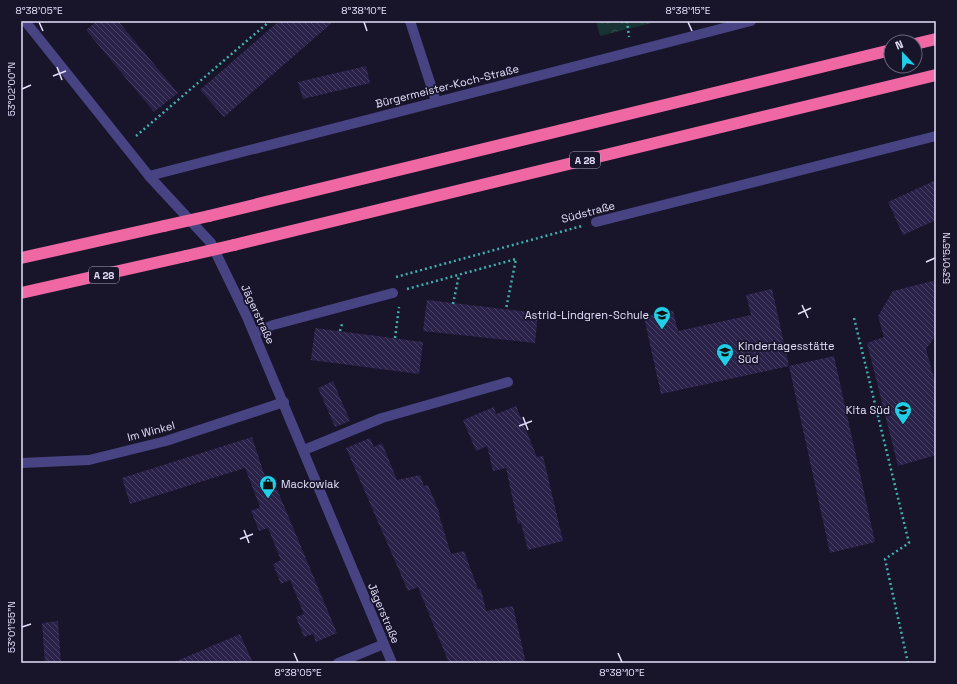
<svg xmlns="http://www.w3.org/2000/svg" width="957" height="684" viewBox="0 0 957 684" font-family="'Space Grotesk',sans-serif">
<defs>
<pattern id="park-crowns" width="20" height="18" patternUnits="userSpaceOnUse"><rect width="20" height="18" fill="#183333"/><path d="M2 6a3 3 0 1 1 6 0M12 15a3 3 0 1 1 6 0" fill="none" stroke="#395051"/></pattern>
<pattern id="building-back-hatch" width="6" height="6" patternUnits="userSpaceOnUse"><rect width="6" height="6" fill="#2b2249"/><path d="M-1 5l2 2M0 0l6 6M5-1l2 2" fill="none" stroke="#4a4264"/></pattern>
</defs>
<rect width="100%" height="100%" fill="#18142a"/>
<polygon fill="url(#park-crowns)" points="596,21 660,21 600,36"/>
<g fill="url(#building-back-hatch)">
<polygon points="97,21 118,21 178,93 154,112 86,30"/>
<polygon points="279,21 334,21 224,117 200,90"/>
<polygon points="366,66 370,83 303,99 298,82"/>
<polygon points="936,180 936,220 903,235 888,202"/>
<polygon points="936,280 936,335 926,349 936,386 936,455 898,466 867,343 884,337 878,316 893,291"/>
<polygon points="772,289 789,366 661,394 644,317 673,311 678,331 751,315 746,295"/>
<polygon points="427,300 538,313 535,343 423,331"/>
<polygon points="315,328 423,342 419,374 311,360"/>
<polygon points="834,356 875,542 830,553 789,366"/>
<polygon points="333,381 350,421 335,427 318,388"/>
<polygon points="516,406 537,457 543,456 563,541 528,550 521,523 518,524 506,468 493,471 487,446 476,451 463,420 494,407 496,414"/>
<polygon points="252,437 270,492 277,489 337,633 316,642 313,634 304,637 296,617 304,614 290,580 281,584 273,564 281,560 268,528 259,531 251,511 260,507 245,468 130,504 122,478"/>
<polygon points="370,438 374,447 382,443 397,480 420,475 424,486 428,485 440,514 439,515 451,554 464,551 478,589 481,589 486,611 513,606 526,663 449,663 418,587 408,591 346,448"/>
<polygon points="58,621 61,663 45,663 42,623"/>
<polygon points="240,634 253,663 172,663"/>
</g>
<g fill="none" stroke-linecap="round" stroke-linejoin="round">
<g stroke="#3eb1ae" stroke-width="2.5" stroke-dasharray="2 3" stroke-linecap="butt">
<polyline points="627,21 629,37"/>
<polyline points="136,136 270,21"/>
<polyline points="396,277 582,226"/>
<polyline points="407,289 516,259 506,309"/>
<polyline points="453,304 459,275"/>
<polyline points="854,318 909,543 885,559 908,663"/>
<polyline points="340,331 342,324"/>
<polyline points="395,338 399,307"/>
</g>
<g stroke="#484483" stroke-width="10">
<polyline points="254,333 273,325 393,293"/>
<polyline points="304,450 382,418 508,382"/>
</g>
<g stroke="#484483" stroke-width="10">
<polyline points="25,21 149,176 211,243 247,317 392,663"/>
<polyline points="410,21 436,101"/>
<polyline points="149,176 751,21"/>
<polyline points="596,222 936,136"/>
<polyline points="21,463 89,460 166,441 284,402"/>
<polyline points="338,663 384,644"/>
</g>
<g stroke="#ef68a4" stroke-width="12">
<polyline points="915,44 936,39"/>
<polyline points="209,216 891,50"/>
<polyline points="234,245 936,75"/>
<polyline points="21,258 164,226"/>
<polyline points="21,293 186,256"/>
</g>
<g stroke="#ef68a4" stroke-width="12">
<polyline points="164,226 209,216"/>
<polyline points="186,256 234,245"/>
</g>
</g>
<path fill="none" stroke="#e4e0fc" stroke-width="1.5" d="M39 22 43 31M364 22 367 31M688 22 692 31M57 67 62 80M53 76 66 71M22 89 31 85M926 262 935 258M802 305 808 318M798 314 811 308M523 417 528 430M519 426 532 421M244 530 249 543M240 539 253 534M22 627 31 624M294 653 298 662M618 653 622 662"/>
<defs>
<symbol id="school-pin" viewBox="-11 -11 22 30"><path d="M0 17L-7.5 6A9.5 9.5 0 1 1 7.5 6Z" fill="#20cee7" stroke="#18142a"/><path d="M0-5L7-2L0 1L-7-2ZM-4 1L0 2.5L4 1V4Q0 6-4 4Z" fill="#111"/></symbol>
<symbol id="shop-pin" viewBox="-11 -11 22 30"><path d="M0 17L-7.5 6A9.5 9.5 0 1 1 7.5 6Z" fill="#20cee7" stroke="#18142a"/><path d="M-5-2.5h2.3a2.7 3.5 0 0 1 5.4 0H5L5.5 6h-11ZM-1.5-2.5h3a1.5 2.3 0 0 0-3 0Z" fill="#111"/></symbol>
</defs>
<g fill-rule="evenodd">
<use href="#school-pin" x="652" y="305" width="20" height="27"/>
<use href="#school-pin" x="715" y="342" width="20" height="27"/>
<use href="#school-pin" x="893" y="400" width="20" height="27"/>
<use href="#shop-pin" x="258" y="474" width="20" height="27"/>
</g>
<g text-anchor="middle" stroke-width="3.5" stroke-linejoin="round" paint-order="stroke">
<g fill="#18142a" stroke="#a7a3bd" stroke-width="1">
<rect x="570" y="152" width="30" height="16" rx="3"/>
<rect x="89" y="267" width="30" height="16" rx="3"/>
</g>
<g font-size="10" font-weight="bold" fill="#e4e0fc">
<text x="585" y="164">A 28</text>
<text x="104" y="279">A 28</text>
</g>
<g font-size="11" fill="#e4e0fc" stroke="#18142a">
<text transform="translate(447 86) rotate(-14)" y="4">Bürgermeister-Koch-Straße</text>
<text transform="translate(588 212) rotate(-15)" y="4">Südstraße</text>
<text transform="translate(258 314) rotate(65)" y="4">Jägerstraße</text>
<text transform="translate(151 431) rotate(-15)" y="4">Im Winkel</text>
<text transform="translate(384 613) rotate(67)" y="4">Jägerstraße</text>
</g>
<g font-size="11" fill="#e4e0fc" stroke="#18142a" text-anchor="end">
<text x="649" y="319">Astrid-Lindgren-Schule</text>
<text x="738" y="350" text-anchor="start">Kindertagesstätte<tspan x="738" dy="13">Süd</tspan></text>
<text x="890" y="414">Kita Süd</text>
<text x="281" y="488" text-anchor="start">Mackowiak</text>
</g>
</g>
<rect width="957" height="684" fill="none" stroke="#18142a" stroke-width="44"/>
<g transform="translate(903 54) rotate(338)"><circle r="19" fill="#18142a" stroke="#6a667e"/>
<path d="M0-3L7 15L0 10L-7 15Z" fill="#20cee7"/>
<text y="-6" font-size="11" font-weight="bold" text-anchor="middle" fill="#e4e0fc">N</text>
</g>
<rect x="22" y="22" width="913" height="640" fill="none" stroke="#e4e0fc" stroke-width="1.5"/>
<g font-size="10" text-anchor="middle" fill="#e4e0fc">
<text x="39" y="14">8°38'05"E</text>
<text x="364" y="14">8°38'10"E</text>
<text x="688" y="14">8°38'15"E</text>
<text transform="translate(11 89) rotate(-90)" y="4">53°02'00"N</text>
<text transform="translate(946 258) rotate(-90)" y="4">53°01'55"N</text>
<text transform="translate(11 627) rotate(-90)" y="4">53°01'55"N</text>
<text x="298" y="676">8°38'05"E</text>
<text x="622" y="676">8°38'10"E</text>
</g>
</svg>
